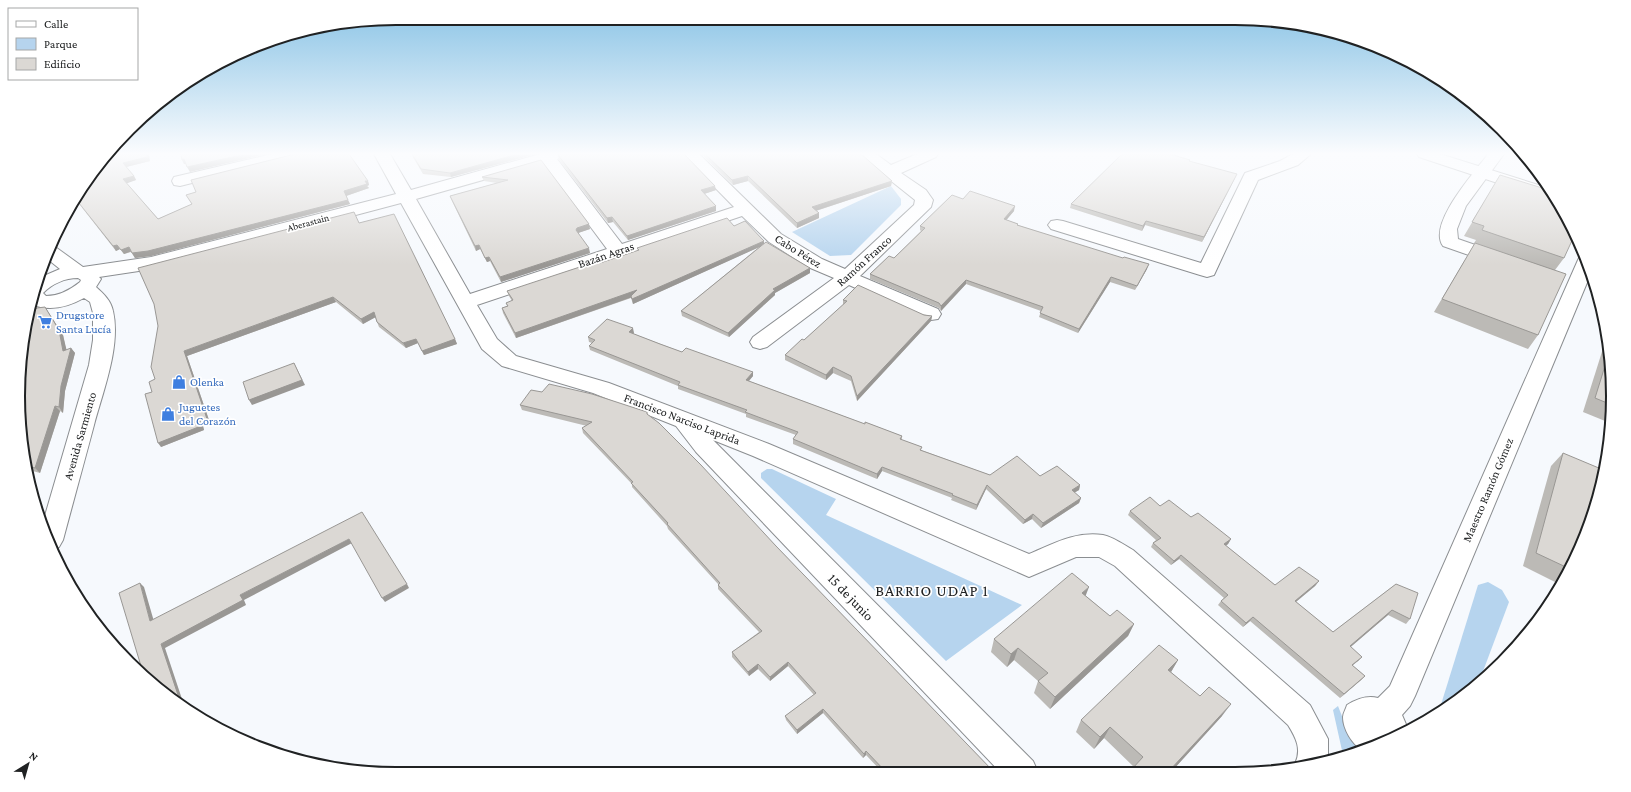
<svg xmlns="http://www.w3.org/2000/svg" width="1631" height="792" viewBox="0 0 1631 792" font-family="'Crimson Pro',serif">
<rect width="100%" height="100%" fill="#f6f9fd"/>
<g fill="#b6d4ee">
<polygon points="891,186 901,199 901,205 851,255 830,256 792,232"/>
<polygon points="767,469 772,469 836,499 826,515 1022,605 946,661 761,478 761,473"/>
<polygon points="1488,582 1502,590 1509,602 1479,682 1465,696 1439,711 1478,585"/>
<polygon points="1338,706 1347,729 1362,750 1343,755 1333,710"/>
</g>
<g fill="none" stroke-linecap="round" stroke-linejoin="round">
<defs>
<g id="minor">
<polygon points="272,154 298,154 296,157 180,186 174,185 172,181 174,177"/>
<path d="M374 154H390L411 190 540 154H564L562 157 557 159 622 244 734 207 682 154H699L781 234 822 259 845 269 914 205 915 200 861 157 859 154H876L891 165 917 154H938L936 157 901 173 926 190 933 200 931 207 860 276 938 309 941 314 938 319 931 320 924 319 849 285 767 347 760 349 753 347 750 342 753 337 834 278 808 267 769 242 742 216 477 305 497 339 516 356 609 383 769 444 1029 554C1053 544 1075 531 1103 535 1113 537 1124 545 1133 550L1310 705 1328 739V759L1297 767 1295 764C1302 749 1296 738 1288 725L1115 566 1099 557H1076L1029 577 753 456 713 440 1033 761 1038 772H1000L696 452 676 426 593 393 502 366 482 349 401 203 152 269 99 277 101 279 96 287C104 294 111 301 113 311 121 346 103 391 94 425 84 463 73 502 63 540L59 547 53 550 44 519 89 365 93 340V313L90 302 84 298C68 307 49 312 31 304L39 278 60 269 45 257 50 245 54 246 83 267 151 257 396 194ZM543 163 607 249 470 294 416 199ZM78 278 81 280 80 282C70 290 59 296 46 296L43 293C52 284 65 278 78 278Z"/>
<polygon points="1293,154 1311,154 1298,165 1258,180 1214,275 1207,277 1200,275 1051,229 1048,225 1051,221 1057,220 1063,221 1201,263 1245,173 1280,161"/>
<path d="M1488 154H1504L1466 206 1457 229 1458 239 1507 256 1509 260 1507 264 1500 266 1443 246C1427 224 1475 172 1488 154Z"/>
<path d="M1585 255 1591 273 1415 696 1410 706 1402 715 1408 729 1380 745 1362 750C1352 744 1343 729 1343 717 1343 713 1346 709 1347 705 1357 699 1367 695 1378 698L1390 686 1578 260 1580 256Z"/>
</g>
<polygon id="major" points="1417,154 1440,154 1551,189 1557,201 1549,200 1419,157"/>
</defs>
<use href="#minor" stroke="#8b8e91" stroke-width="2"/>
<use href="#major" stroke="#8b8e91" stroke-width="2"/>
<use href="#minor" fill="#fff" fill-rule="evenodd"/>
<use href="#major" fill="#fff" fill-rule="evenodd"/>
</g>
<g fill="#bcbab6">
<polygon points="112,154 150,161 126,167 134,176 136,180 126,183 158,219 192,204 186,195 368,181 369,185 367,186 369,188 346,196 350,204 151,256 135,258 131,252 124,254 120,249 116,251 76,200 73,201"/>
<polygon points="411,154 536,154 451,177 423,174"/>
<polygon points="701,154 861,154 892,181 891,186 816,211 819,213 819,218 797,228 748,181 733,185"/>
<polygon points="558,155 716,190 704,194 716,206 716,211 628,240 613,222 608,223 559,160"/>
<polygon points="541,160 590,229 578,233 590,253 501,282 490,261 487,262 480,249 476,251 452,201 450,196 497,183 484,181 482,177"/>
<polygon points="1190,162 1235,178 1202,242 1145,225 1142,231 1070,208 1071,204"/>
<polygon points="1500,175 1564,258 1555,270 1538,335 1528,349 1434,312 1475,243 1474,243 1476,240 1464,236"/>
<polygon points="963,199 1014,211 1006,220 1018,224 1018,225 1147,269 1135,290 1110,282 1078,333 1039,317 1041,311 966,284 941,311 939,308 870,279 870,274 894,258 921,231 920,230 920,226"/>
<polygon points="359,223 455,339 457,344 424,355 418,343 406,348 379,327 375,317 363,324 336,302 187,356 210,423 203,426 204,430 161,447 152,392 155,379"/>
<polygon points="734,226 764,243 810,268 810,273 775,293 775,295 729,337 682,316 681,311 759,247 633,304 631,298 516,338 503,313 502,308 507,306 506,303 512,301 509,296 507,291 600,263 638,251 637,248"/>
<polygon points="843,300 932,316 931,321 857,401 851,381 833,373 826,380 785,360 785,355 804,340 843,305"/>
<polygon points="45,307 63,335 66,350 71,348 75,353 65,391 63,413 60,411 40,473 29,470 21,445"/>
<polygon points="634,333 634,334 682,352 753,372 753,376 749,381 865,424 865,422 902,436 902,440 922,447 921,450 990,475 1040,476 1080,485 1079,490 1074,493 1081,498 1079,503 1041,528 1032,519 1023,524 986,489 976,510 951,500 952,498 882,471 877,479 793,444 793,439 796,435 746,417 746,414 678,389 678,386 590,350 589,346 592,343 589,342 588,337"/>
<polygon points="1607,337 1613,396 1610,423 1583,412 1606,339"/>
<polygon points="520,405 647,412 648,415 776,546 994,772 882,772 866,755 863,758 823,713 797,734 786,720 785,716 814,695 788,666 770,681 758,669 749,676 732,657 732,652 759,632 718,589 718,584 668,529 667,526 632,487 632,484 583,433 582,428 587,426 522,410"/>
<polygon points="1563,453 1584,541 1559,584 1523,566 1551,466"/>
<polygon points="1160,506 1191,517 1231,539 1228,544 1226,546 1275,585 1319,581 1315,586 1296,602 1333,632 1396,584 1410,619 1406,624 1388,615 1350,647 1362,657 1358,661 1352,665 1365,676 1361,680 1340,698 1250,621 1243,627 1218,605 1221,601 1224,598 1179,559 1171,565 1151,547 1153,543 1156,540 1128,515 1130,511"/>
<polygon points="1086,596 1110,616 1134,624 1128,636 1050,709 1034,693 1038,681 1014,660 1007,667 991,652 994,639"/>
<polygon points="1178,660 1171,672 1222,716 1172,771 1131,771 1134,767 1104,738 1094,749 1076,732 1081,720"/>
</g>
<g fill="#999794">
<polygon points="147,154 149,154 150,161 126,167 123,163"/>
<polygon points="246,154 267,154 190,172 187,167"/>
<polygon points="518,154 536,154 451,177 450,173"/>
<polygon points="184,159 187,164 184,164 182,160"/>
<polygon points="1237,174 1235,178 1202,242 1204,237"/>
<polygon points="134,176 136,180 125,184 123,179"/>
<polygon points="748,176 748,181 733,185 732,180"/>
<polygon points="365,181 368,181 369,185 367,186 369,188 346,196 344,191"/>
<polygon points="892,181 891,186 812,212 812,207"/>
<polygon points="715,186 716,190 701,195 701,190"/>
<polygon points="348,200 350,204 151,256 135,258 132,253"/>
<polygon points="716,206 716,211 628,240 627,236"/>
<polygon points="1015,206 1014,211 1003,224 1004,219"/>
<polygon points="819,213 819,218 797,228 797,223"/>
<polygon points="612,217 613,222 608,223 607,218"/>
<polygon points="1146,221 1145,225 1142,231 1143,226"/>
<polygon points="589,224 590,229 578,233 576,230 577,228"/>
<polygon points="764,241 764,245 633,304 632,299"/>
<polygon points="117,245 120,249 116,251 113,246"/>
<polygon points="479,245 480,249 476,251 475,246"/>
<polygon points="129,247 132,251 124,254 121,250"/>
<polygon points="589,248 590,253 501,282 500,277"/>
<polygon points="489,257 490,261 487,262 485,258"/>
<polygon points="1149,264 1147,269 1135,290 1137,286"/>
<polygon points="810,268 810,273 775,293 775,295 729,337 728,333 773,289"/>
<polygon points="1111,277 1110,282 1078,333 1079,329"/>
<polygon points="966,280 966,284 941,311 941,306"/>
<polygon points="637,290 638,295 516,338 515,333"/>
<polygon points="333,297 336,302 187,356 210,423 203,426 204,430 161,447 158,443 199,421 184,351"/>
<polygon points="45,307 63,335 68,356 63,351"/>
<polygon points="374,312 376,317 363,324 361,319"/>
<polygon points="932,316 931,321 857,401 857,396"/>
<polygon points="633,328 634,333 630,337 629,332"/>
<polygon points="416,339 418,343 406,348 403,343"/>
<polygon points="455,339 457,344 424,355 422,351"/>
<polygon points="71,348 75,353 65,391 63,413 59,407 61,386"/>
<polygon points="294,363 305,385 252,405 249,400"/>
<polygon points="833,367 833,373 826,380 826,375"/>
<polygon points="753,372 753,376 746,384 746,380"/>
<polygon points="55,406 60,411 40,473 35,468"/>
<polygon points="882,467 882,471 877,479 877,474"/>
<polygon points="987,485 986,489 976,510 977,505"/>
<polygon points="1080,485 1079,490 1070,495 1072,490"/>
<polygon points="1081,498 1079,503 1041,528 1043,523"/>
<polygon points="1033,514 1032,519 1023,524 1025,520"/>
<polygon points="349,539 352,543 244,600 246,605 165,648 185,708 184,709 180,705 161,644 240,595"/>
<polygon points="1231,539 1228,544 1221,549 1224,544"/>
<polygon points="1181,555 1179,559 1171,565 1174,561"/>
<polygon points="1319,581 1315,586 1292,605 1295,601"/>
<polygon points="140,583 144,587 155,625 150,621"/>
<polygon points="407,584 409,588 385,602 382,598"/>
<polygon points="1089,587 1084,600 1082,593"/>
<polygon points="1392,610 1388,615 1346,651 1350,646"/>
<polygon points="1253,617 1250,621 1243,627 1246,623"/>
<polygon points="1134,624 1128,636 1050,709 1055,697"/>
<polygon points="1018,648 1014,660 1007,667 1011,654"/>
<polygon points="1362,657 1358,661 1348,669 1352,665"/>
<polygon points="1178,660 1171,672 1168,670"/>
<polygon points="788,662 788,666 770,681 770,677"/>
<polygon points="758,664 758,669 749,676 748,672"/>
<polygon points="1365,676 1361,680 1340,698 1344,694"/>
<polygon points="1231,704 1222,716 1172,771 1169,771"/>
<polygon points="823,709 823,713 797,734 797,730"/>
<polygon points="1110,727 1104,738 1094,749 1100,737"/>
<polygon points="866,751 866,755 863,758 864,754"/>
</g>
<g fill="#dbd8d4" stroke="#999794">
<polygon points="112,154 147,154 147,157 123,163 134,176 123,179 158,219 192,204 186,195 196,192 191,180 295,154 349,154 368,181 365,181 367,184 344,191 348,200 148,251 132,253 129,247 121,250 117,245 113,246 75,198 82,186"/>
<polygon points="181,154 246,154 187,167 184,159 182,160"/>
<polygon points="412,154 518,154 450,173 421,169"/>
<polygon points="561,154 684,154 715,186 701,190 716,206 627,236 612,217 607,218 558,155"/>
<polygon points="705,154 861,154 892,181 812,207 819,213 797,223 748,176 732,180"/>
<polygon points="1122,154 1170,154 1190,160 1189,161 1237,174 1204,237 1146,221 1143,226 1071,204"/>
<polygon points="541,160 589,224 577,228 576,230 589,248 500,277 489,257 485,258 479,245 475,246 450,196 508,180 482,177"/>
<polygon points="1500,175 1552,191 1575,234 1564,258 1482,230 1484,226 1472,222"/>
<polygon points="970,191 1015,206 1004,219 1018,224 1017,225 1123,258 1124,257 1149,264 1137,286 1111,277 1079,329 1040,313 1043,307 966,280 941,306 939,303 870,274 889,256 894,258 925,228 920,226 952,195 963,199"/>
<polygon points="354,212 359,223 394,214 455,339 422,351 416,339 403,343 377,322 374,312 361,319 333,297 184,351 207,419 199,421 201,426 158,443 145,394 152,392 149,382 155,379 151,367 158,326 154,304 138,268"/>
<polygon points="727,218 734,226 745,221 764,241 632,299 631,296 637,290 515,333 502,308 508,306 506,303 513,300 507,291 598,261 600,263 639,250 637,248"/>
<polygon points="766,242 810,268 773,289 775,290 728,333 681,311"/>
<polygon points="1475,243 1566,274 1538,335 1442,299"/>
<polygon points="858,285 924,315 932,316 857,396 851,376 833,367 826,375 785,355 802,339 804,340 847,301 843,300"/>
<polygon points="45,307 59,330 63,351 71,348 61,386 59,407 55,406 35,468 27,466 21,445 25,322 27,315 37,308"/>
<polygon points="607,319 633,328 629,332 660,344 682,352 686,348 753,372 746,380 865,424 865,422 902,436 900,439 922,447 920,450 990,475 1017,456 1040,476 1057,466 1080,485 1072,490 1081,498 1043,523 1033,514 1025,520 987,485 977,505 952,495 953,494 882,467 877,474 793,439 798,432 745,412 747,410 678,385 680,382 589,346 595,340 588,337"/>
<polygon points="1609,353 1613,396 1612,405 1595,398"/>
<polygon points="294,363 302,380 249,400 243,382"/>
<polygon points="549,384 592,394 647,412 647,414 659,423 701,465 776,546 994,772 886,772 866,751 864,754 823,709 797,730 785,716 816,693 788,662 770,677 758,664 748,672 732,652 762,631 718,585 720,583 667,524 668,523 631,483 633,482 582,428 592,422 520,405 531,390 542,392"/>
<polygon points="1563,453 1606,471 1584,541 1568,568 1536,553"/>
<polygon points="1150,497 1160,506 1169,500 1191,517 1198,513 1231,539 1224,544 1275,585 1299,567 1319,581 1295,601 1333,632 1396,584 1418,593 1410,619 1392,610 1350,646 1362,657 1352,665 1365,676 1344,694 1253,617 1246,623 1221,601 1228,595 1181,555 1174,561 1153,543 1161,538 1130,511"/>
<polygon points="362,512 407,584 382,598 349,539 240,595 243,600 161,644 181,704 180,705 144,676 119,593 140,583 150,621"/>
<polygon points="1072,573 1089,587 1082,593 1110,616 1117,610 1134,624 1055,697 1038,681 1048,673 1018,648 1011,654 994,639"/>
<polygon points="1159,645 1178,660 1168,670 1200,696 1209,687 1231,704 1169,771 1135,771 1132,769 1143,757 1110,727 1100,737 1081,720"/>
</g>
<linearGradient id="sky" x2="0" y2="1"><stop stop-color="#87c2e5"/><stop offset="0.58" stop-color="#fbfcfe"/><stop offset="1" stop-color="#fbfcfe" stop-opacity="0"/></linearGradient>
<rect width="1631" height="265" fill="url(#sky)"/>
<defs>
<symbol id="supermarket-bare" viewBox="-9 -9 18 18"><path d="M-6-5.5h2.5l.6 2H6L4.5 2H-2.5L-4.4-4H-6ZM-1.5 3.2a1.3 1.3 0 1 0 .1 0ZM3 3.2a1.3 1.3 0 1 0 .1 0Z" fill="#3f7fe0" stroke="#fff" stroke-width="2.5" paint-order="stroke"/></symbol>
<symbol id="shop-bare" viewBox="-9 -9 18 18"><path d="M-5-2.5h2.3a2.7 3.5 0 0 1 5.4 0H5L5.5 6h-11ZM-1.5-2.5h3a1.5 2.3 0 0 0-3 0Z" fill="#3f7fe0" stroke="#fff" stroke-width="2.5" paint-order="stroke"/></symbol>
</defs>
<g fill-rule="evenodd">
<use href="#supermarket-bare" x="35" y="312" width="20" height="20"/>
<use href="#shop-bare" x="169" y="372" width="20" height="20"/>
<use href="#shop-bare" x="158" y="404" width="20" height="20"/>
</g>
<g text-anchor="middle" stroke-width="3.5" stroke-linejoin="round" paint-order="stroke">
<g font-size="10" fill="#202223" stroke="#fff">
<text transform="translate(308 222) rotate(-15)" y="4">Aberastain</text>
</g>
<g font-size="12" fill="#202223" stroke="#fff">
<text transform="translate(798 251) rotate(32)" y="4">Cabo Pérez</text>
<text transform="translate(606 255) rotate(-19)" y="4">Bazán Agras</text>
<text transform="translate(864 261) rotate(-42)" y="4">Ramón Franco</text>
<text transform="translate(682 419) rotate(21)" y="4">Francisco Narciso Laprida</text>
<text transform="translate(80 436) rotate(-74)" y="4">Avenida Sarmiento</text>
<text transform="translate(1488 490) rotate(-67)" y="4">Maestro Ramón Gómez</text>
</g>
<g font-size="12" fill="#366cbe" stroke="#fff" text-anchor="start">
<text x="56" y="319">Drugstore<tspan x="56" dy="14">Santa Lucía</tspan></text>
<text x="190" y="386">Olenka</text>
<text x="179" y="411">Juguetes<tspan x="179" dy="14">del Corazón</tspan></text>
</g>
<g font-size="14" fill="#202223" stroke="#fff">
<text transform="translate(851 597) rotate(46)" y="5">15 de junio</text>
</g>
<g font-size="16" letter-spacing="1" fill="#202223" stroke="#fff">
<text x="932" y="596">BARRIO UDAP 1</text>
</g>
</g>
<path d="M0 0H1631V792H0ZM396 25H1235A371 371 0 0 1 1606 396V396A371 371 0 0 1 1235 767H396A371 371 0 0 1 25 396V396A371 371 0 0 1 396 25Z" fill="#fff" fill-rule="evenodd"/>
<path fill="none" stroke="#202223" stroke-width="2" d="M396 25H1235A371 371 0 0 1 1606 396V396A371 371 0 0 1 1235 767H396A371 371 0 0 1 25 396V396A371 371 0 0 1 396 25Z"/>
<rect x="8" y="8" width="130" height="72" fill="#ffffff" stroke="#a6a7a7"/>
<rect x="16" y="21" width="20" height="6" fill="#ffffff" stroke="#a6a7a7"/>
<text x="44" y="28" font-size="12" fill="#202223">Calle</text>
<rect x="16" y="38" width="20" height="12" fill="#b6d4ee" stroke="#a6a7a7"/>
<text x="44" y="48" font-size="12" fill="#202223">Parque</text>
<rect x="16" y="58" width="20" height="12" fill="#dbd8d4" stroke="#a6a7a7"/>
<text x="44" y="68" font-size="12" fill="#202223">Edificio</text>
<g transform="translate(28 764) rotate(37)" stroke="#ffffff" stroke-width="3" paint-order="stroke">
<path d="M0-3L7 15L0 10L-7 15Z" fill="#202223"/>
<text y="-6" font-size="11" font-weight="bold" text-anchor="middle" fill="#202223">N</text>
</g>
</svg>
